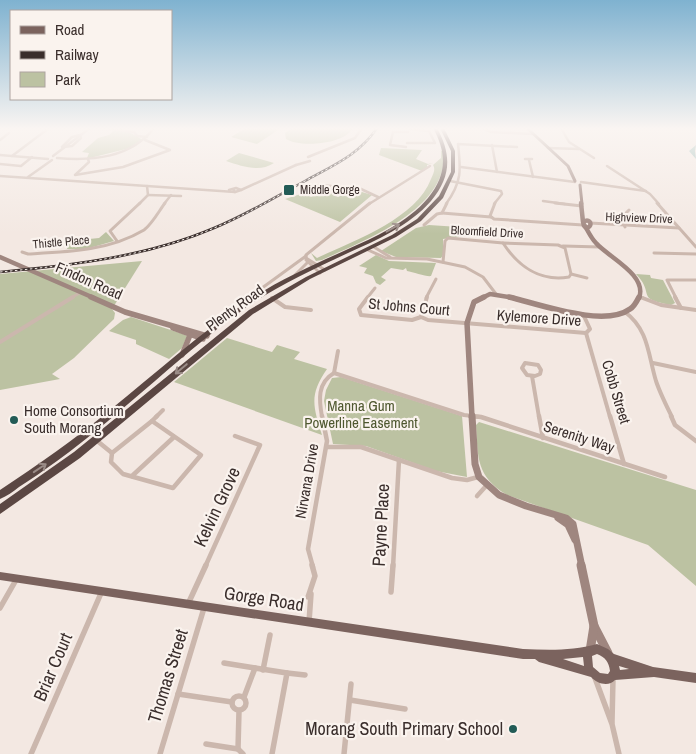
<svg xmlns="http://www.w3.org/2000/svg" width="696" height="754" viewBox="0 0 696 754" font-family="'Archivo Narrow',sans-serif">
<rect width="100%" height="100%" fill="#f3e8e2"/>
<g fill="#bcc2a2">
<polygon points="246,128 281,128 257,144 231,137"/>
<path d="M292 128H352V129C344 144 300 148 286 139L285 133Z"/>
<polygon points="114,130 129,132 143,140 134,147 90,158 87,158 89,153 82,152 98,138 109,135"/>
<polygon points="381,148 422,150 416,159 428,164 433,163 427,165 427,168 422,171 379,155"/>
<path d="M441 151H443C451 209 363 241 322 260L316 261 311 253 317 258C353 241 416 219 431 179 433 174 436 170 433 165L441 158Z"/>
<path d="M239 153 274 163C259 173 242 166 226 161Z"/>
<polygon points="352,189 372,195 340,222 285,199 304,193 311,197 327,191 338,197"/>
<polygon points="429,225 459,227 459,237 443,239 443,255 441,258 396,257 381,251 416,228"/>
<polygon points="106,232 114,241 86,249 67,249 70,241 99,238"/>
<path d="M376 255 389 261 436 263 431 276C427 277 413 272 407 271L406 268 403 270 391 268 381 277 386 280 380 285 376 283 373 276 364 273 367 268 359 266Z"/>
<polygon points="142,261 112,309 115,313 114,319 74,358 52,374 60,379 0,390 0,274"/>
<path d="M636 274 650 275 651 278 663 280 675 303 671 305C634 298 656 295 636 274Z"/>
<polygon points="131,317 183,334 187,336 182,348 169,359 136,344 136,340 109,331 123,320"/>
<path d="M227 338 272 352 277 345 300 352 294 359 327 369C309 395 313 406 322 435L174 382Z"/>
<polygon points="341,377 462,416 467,477 436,471 366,446 333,444 324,401 326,390 332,378"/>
<path d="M479 422 696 490V586L648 545 507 495C476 476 478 458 476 425Z"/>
</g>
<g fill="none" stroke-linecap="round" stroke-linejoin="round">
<polygon fill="#81afab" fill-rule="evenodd" points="696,145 695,151 696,159 689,151"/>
<g stroke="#cbb7ad" stroke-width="2.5">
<polyline points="107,128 134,132 137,136 147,137"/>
<polyline points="482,128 491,132 533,134"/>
<polyline points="561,128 569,142 594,158"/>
<polygon points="80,135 81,138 72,146 62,147 72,137"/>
<polyline points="0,140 9,133"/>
<polyline points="407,143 435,143 429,131 409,129"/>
<polyline points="492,145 497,172"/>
<polyline points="406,147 390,145 393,132 408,132"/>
<polyline points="548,148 579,149"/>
<polyline points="0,155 48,159"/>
<polyline points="12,156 49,128"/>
<polyline points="53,156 90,128"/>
<polyline points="308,157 355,138 362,128"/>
<path d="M57 158C92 161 131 158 154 128"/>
<polyline points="88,159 89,162 75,175 123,167 170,150 145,140"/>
<polyline points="525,159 532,159"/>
<polyline points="529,160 533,177"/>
<polyline points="0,164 21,166 32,157"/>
<polyline points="296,165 310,161"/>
<polyline points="607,166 650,194 659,204"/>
<polyline points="461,167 575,182"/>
<polyline points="0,176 235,192"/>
<polyline points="28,177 52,160"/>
<polyline points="450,181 501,191 502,194 494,204"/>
<polyline points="581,182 646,191"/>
<polygon points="319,185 324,186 325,189 320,191 314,189 314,186"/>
<polyline points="321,185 361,189 378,197"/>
<polyline points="229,190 236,188 241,190 235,192 233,189"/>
<polyline points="241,190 296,165"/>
<polyline points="148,195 181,196"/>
<polyline points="543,201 565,204"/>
<polyline points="139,204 148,195 147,186"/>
<polyline points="164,204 171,195"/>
<polyline points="369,204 430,166"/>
<path d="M446 204C462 182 461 170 458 144L517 147"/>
</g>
<g stroke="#cbb7ad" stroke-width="3">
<polyline points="495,203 490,216 494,219 583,225"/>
<polyline points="555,203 582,206"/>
<polyline points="657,203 696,247"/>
<polyline points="442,213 491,217"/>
<polyline points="590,223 679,228"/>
<polyline points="424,225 437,214 442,213 447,203"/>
<polyline points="625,227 621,218 629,210"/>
<polyline points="117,241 110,231 140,203"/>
<path d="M503 243 558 245 565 248 571 274 569 277C540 282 518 266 503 243Z"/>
<polyline points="563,246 600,247"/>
<polyline points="374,247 390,257"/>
<polyline points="368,250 386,258 427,259 465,267 483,277 496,294"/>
<path d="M22 252 28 254C67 252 109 251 144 230 152 224 159 211 165 203"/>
<polyline points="654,253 696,254"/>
<polyline points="306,258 325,270"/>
<polyline points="443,262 445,241 448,238 503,243"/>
<polyline points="320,273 306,260 306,255 370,203"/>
<polyline points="571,274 587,278"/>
<polyline points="295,275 308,262"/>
<polyline points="262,288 306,256"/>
<polyline points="640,297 643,298"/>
<polyline points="71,298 81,292"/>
<polyline points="367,298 375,288"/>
<polyline points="426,298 436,279"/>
<polyline points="676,298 667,280 696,280"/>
</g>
<g stroke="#cbb7ad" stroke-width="4">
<polyline points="368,297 359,309 361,315 412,320 421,317 428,320 586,333 590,329 583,314"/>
<polyline points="640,297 661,305 696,310"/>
<polyline points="675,297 681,308"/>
<polyline points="272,298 285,307 311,310"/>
<path d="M625 312C649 330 648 355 656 381 660 393 666 405 672 417"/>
<polyline points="421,317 427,297"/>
<polyline points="586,333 610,417"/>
<polyline points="0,342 73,297"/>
<polygon points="525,363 538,365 541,370 540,374 535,376 527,375 522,368"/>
<polyline points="653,363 696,372"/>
<polyline points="334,373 464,415 481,417"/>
<polyline points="532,376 539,417"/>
<polyline points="156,417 163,410"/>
<path d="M322 417C319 400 317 383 334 373L338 351"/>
</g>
<g stroke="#cbb7ad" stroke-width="4.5">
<polyline points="470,416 481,417 665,477"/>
<polyline points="539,416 543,438"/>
<polyline points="610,416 624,464"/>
<polyline points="671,416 675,425 696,441"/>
<polyline points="152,421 157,416"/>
<polygon points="152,421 201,455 173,488 123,474 111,462 112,453"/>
<polyline points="96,440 112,453"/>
<polyline points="327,447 361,447 452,478 467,480 478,477"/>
<polyline points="132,476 174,437"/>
<polyline points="477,496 486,486"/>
<polyline points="205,567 260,445 235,436"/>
<polyline points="313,567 308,549 327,441 322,416"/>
<polyline points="393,567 399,460"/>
</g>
<g stroke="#cbb7ad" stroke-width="5.5">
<polyline points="391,592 393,565"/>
<polyline points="308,597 315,576 312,565"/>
<polyline points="188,604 206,565"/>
<polyline points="0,608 16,580"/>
<polyline points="309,622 311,594"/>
<polyline points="224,663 255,668"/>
<polyline points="263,670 270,635"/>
<polyline points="287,673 305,675"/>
<polyline points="595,678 612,724 619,754"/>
<polyline points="178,694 232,702"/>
<circle cx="239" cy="703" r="7"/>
<polyline points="244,697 255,668 287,673 272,754"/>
<polyline points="350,700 405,709"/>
<polyline points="239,711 238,749 243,754"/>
<polyline points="612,722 613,679"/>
<polyline points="206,744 238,749"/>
<polyline points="31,754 102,591"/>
<polyline points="160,754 204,608"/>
<polyline points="344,754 351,684"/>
</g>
<g stroke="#9f867f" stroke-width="3">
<polyline points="527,128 568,166 575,181"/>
<polyline points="580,185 582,204"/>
</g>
<g stroke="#9f867f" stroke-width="4.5">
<polyline points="581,203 583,222"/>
<circle cx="587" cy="224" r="3.5"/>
<path d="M585 226C588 231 591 238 596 243 608 257 648 275 639 298"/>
<polyline points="0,257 94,298"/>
<polyline points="482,298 490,294 514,298"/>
</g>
<g stroke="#9f867f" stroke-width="5.5">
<polyline points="91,297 125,312 207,336"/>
<path d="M509 297C539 304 604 328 630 309 634 307 637 301 639 297"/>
<polyline points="173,328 203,339"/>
<polyline points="182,355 190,335"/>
<polyline points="472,417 467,323 474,302 484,297"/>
</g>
<g stroke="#9f867f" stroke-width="7">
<polyline points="472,416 475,464 479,477 499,495 526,506 566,518 573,524 582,567"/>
<polyline points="558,518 568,525 575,540"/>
</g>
<g stroke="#9f867f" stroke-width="9">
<polyline points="581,565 594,626 608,653"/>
<polyline points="590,651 594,626"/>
</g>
<path fill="#7b635e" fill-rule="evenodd" d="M0 572 523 649C548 650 573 651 597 644L608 649 614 654 653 667 696 673V683L654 677 615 680C609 687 597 684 591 677L539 662 535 659H523L0 580ZM597 654C605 657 609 662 610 671L608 674 600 673 593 667 592 656ZM583 657 584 666 563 659ZM619 666 629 669 620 670Z"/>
<g fill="#5b4743" fill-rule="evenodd">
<path d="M433 128H437C452 155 451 177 431 201 409 226 377 240 348 253 316 268 284 283 254 302 184 350 125 412 57 461 44 470 32 479 19 487 13 492 7 496 0 499V490C38 465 75 439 110 410 156 373 200 333 249 300 279 280 313 265 346 250 375 237 407 223 428 198 447 175 447 153 433 128Z"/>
<polygon points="440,128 444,128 455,151 455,172 443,198 421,221 396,237 310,279 253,314 80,458 0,514 0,504 74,452 249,310 306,277 392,235 417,219 439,196 451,172 451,151"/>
</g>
<defs>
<path id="rail" d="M0 272C73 265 146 257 214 228 246 215 275 197 305 181 332 166 359 155 377 128"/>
</defs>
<use href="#rail" stroke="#3a2e2c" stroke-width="2.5"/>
<use href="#rail" stroke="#faf3ee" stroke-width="1" stroke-dasharray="2.5" stroke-linecap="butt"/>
</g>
<defs><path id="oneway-shaft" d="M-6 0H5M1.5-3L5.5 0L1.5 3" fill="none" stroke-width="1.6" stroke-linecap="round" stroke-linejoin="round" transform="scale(1.25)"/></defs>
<g stroke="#9b8c87">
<use href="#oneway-shaft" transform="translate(393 228) rotate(-30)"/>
<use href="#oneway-shaft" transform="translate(181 369) rotate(140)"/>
<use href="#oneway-shaft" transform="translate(40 468) rotate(-34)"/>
</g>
<linearGradient id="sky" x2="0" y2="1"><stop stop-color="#7fb2d0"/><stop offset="0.55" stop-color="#faf5f2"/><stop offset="1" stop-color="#faf5f2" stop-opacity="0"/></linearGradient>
<rect width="696" height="234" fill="url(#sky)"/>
<g fill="#225b56" stroke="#faf3ee" stroke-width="2">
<rect x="283" y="184" width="12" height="12" rx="2.5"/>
<circle cx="14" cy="420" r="5"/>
<circle cx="513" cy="729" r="5"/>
</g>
<g text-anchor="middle" stroke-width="4.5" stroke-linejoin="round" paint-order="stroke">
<g font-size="12" fill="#3a2e2c" stroke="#faf3ee" text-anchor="start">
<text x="300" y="194">Middle Gorge</text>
</g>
<g font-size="12" fill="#3a2e2c" stroke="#faf3ee">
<text transform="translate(639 218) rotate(2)" y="4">Highview Drive</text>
<text transform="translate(487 232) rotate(3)" y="4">Bloomfield Drive</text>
<text transform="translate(61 242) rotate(-5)" y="4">Thistle Place</text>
</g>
<g font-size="15" fill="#3a2e2c" stroke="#faf3ee">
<text transform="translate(89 281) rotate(24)" y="5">Findon Road</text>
<text transform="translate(409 307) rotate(5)" y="5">St Johns Court</text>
<text transform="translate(235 308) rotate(-36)" y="5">Plenty Road</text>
<text transform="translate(539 318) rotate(4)" y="5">Kylemore Drive</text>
<text transform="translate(616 392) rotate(73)" y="5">Cobb Street</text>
<text transform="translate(579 437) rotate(18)" y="5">Serenity Way</text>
<text transform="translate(307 481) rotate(-80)" y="5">Nirvana Drive</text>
</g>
<g font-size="15" fill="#4f5830" stroke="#faf3ee">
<text x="361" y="411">Manna Gum<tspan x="361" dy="17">Powerline Easement</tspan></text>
</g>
<g font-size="15" fill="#3a2e2c" stroke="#faf3ee" text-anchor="start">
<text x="24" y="416">Home Consortium<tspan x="24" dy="17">South Morang</tspan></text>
</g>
<g font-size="18" fill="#3a2e2c" stroke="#faf3ee">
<text transform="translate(217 507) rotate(-65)" y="6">Kelvin Grove</text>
<text transform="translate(381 525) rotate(-87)" y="6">Payne Place</text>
<text transform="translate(264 599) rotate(9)" y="6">Gorge Road</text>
<text transform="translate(53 667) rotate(-67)" y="6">Briar Court</text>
<text transform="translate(168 676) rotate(-73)" y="6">Thomas Street</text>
</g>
<g font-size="18" fill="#3a2e2c" stroke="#faf3ee" text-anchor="end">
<text x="503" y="735">Morang South Primary School</text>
</g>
</g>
<rect x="10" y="10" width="162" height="90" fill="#faf3ee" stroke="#ada4a0"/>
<rect x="20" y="26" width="25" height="8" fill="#7b635e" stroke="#ada4a0"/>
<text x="55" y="35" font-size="15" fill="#3a2e2c">Road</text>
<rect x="20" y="51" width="25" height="8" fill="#3a2e2c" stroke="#ada4a0"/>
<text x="55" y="60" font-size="15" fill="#3a2e2c">Railway</text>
<rect x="20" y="72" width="25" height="15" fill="#bcc2a2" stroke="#ada4a0"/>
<text x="55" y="85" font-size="15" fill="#3a2e2c">Park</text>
</svg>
